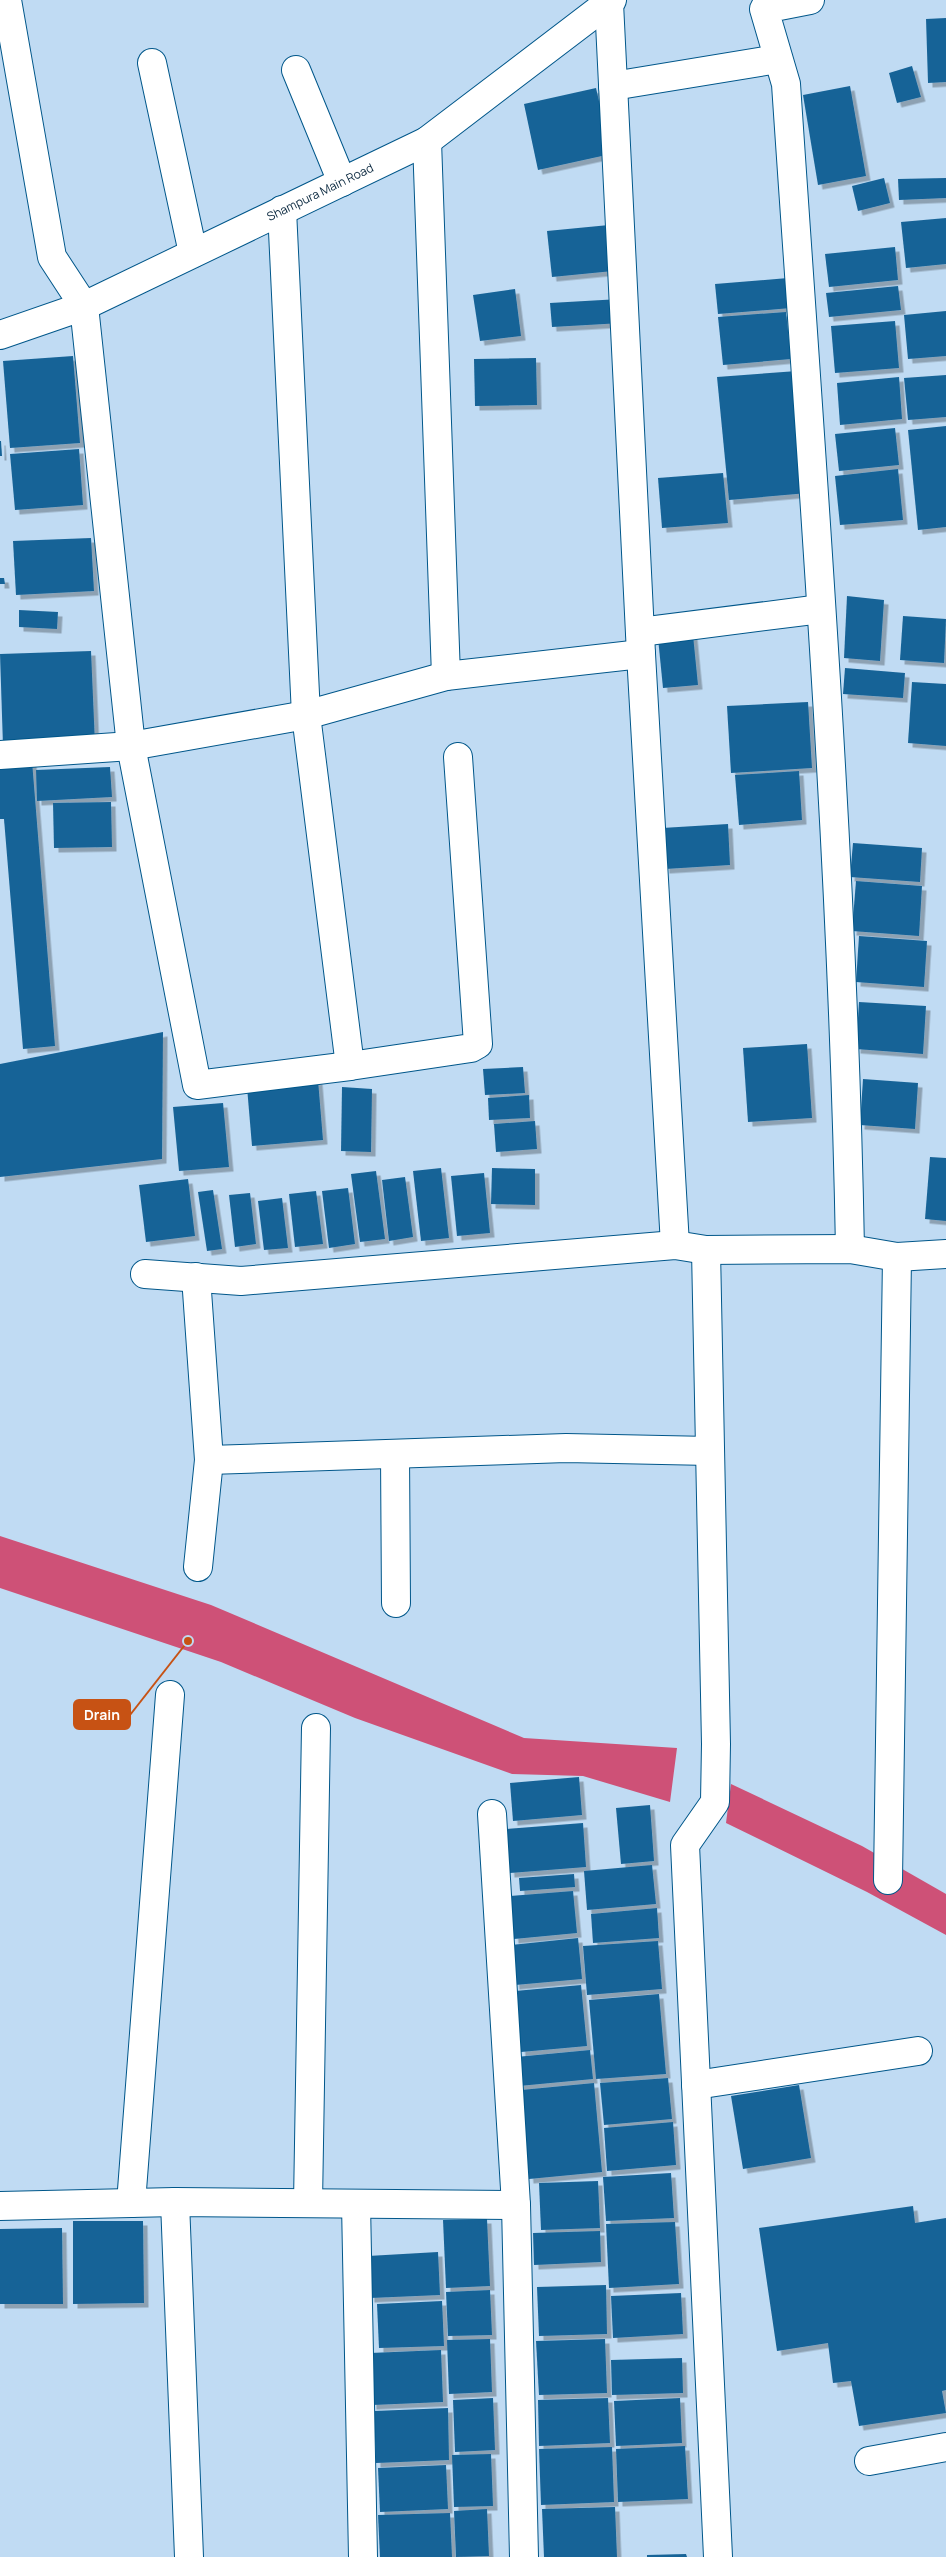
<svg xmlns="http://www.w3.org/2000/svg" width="946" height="2557" viewBox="0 0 946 2557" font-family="Manrope,sans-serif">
<defs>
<filter id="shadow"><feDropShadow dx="4.5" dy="4.5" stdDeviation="0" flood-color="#0004"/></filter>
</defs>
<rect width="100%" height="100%" fill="#c0dbf3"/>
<g fill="#ce5177">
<polygon points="0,1536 211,1605 524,1738 677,1748 670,1802 583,1776 512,1774 355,1718 221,1662 0,1588"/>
<polygon points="731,1784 862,1846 946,1894 946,1935 867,1892 726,1823"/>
</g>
<g fill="#166397" filter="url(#shadow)">
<polygon points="946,18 946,82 928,83 926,19"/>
<polygon points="912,66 921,97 897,103 889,73"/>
<polygon points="850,86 866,176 818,185 803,95"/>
<polygon points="596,88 611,154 538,170 524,104"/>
<polygon points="884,178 890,203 858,211 852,186"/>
<polygon points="946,178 946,198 899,200 898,179"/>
<polygon points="946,218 946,264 906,268 901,222"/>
<polygon points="609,225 613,271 552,277 547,231"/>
<polygon points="895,247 898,280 829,287 825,254"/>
<polygon points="788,278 791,308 718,314 715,284"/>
<polygon points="898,286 901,310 829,317 826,293"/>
<polygon points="515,289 521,336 480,341 473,295"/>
<polygon points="620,299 622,323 552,327 550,303"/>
<polygon points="946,311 946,356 908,359 904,315"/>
<polygon points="786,312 791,359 723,365 718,317"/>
<polygon points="895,321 899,368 835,373 831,326"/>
<polygon points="73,356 80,443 10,448 3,361"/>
<polygon points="536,358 537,405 475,406 474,359"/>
<polygon points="797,371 808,493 729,500 717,377"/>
<polygon points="946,375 946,417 908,420 904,378"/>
<polygon points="899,377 902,419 840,425 837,383"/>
<polygon points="946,426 946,527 918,530 908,430"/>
<polygon points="895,428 899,465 839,471 835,434"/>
<polygon points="0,441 1,441 2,456 0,456"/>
<polygon points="79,449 83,505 15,510 10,454"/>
<polygon points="898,469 903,520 840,525 835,476"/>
<polygon points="723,473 728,523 662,528 658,478"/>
<polygon points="91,538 94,591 16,595 13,541"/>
<polygon points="0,578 4,578 5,584 0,584"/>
<polygon points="847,596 884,600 880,661 844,658"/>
<polygon points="19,610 58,612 57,629 19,627"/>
<polygon points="903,616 946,619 944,663 900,660"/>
<polygon points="693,635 698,685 663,688 658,638"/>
<polygon points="91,651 95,744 3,746 0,654"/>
<polygon points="845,668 905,673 903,698 843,694"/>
<polygon points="912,682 946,684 946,746 908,743"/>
<polygon points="808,702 812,768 731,773 727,706"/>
<polygon points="32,761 55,1046 23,1049 4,819 0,819 0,763"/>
<polygon points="110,767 112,797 37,801 36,770"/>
<polygon points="799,771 802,820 739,825 735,775"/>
<polygon points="111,802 112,847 54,848 53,803"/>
<polygon points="728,824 730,865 665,869 662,828"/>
<polygon points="853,843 922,848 920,882 850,877"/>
<polygon points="856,881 922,886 919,936 852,931"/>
<polygon points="859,936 927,941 924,987 856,982"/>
<polygon points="859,1002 926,1006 923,1054 856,1049"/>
<polygon points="163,1032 162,1159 0,1177 0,1064"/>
<polygon points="807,1044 812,1118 748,1122 743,1048"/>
<polygon points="523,1067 525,1093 485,1095 483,1069"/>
<polygon points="863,1079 918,1083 915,1129 860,1125"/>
<polygon points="318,1080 323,1140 252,1146 247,1087"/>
<polygon points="342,1087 372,1089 371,1152 341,1151"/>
<polygon points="529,1095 530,1118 489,1120 488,1098"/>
<polygon points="223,1103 229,1167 179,1171 173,1107"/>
<polygon points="535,1121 537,1149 496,1152 494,1124"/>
<polygon points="930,1157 946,1158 946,1221 925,1219"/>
<polygon points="441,1168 449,1238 421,1241 413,1171"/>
<polygon points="492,1168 535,1169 535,1205 491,1204"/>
<polygon points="376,1171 385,1239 360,1242 351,1174"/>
<polygon points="484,1173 490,1233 457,1236 451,1176"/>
<polygon points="405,1177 413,1237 389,1241 382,1180"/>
<polygon points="188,1179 195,1236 146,1242 139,1185"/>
<polygon points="348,1188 355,1244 329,1248 322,1191"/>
<polygon points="213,1190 222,1249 207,1251 198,1192"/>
<polygon points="316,1191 323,1244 295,1247 289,1194"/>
<polygon points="250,1193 256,1244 235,1247 229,1195"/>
<polygon points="282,1198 288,1248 264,1250 258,1201"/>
<polygon points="579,1777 582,1815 513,1821 510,1783"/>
<polygon points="650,1805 654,1861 621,1864 616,1808"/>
<polygon points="583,1823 586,1867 510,1873 506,1829"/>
<polygon points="652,1865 656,1904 587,1910 584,1871"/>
<polygon points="574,1874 575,1887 520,1891 519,1878"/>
<polygon points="573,1891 577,1933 514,1939 510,1896"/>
<polygon points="657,1908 659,1938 593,1943 591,1914"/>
<polygon points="578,1938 582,1979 515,1985 511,1945"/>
<polygon points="658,1941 662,1989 587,1995 583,1946"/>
<polygon points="581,1985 587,2046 521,2052 515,1991"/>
<polygon points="659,1994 666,2074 596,2079 589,2000"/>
<polygon points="590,2050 593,2079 519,2086 516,2057"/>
<polygon points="668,2078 672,2119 604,2125 600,2083"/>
<polygon points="594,2083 602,2172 529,2179 521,2090"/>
<polygon points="799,2085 811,2158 743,2169 731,2096"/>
<polygon points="673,2122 676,2165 607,2171 604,2128"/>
<polygon points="671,2173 674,2218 606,2221 603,2177"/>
<polygon points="598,2181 600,2228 541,2230 539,2183"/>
<polygon points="913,2206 915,2223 946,2218 946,2390 942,2391 946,2413 859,2426 851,2381 833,2383 828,2343 777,2351 759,2228"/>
<polygon points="487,2219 490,2286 446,2288 443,2220"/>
<polygon points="73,2221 143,2221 144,2303 73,2304"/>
<polygon points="675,2222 679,2284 609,2288 606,2224"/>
<polygon points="62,2228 63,2304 0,2304 0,2229"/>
<polygon points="600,2231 601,2262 534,2265 533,2233"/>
<polygon points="438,2252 440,2295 370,2298 368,2256"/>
<polygon points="606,2285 607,2334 539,2336 537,2287"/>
<polygon points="490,2290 492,2335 448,2336 446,2292"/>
<polygon points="681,2293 683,2334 613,2338 611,2296"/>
<polygon points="442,2301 444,2346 379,2348 377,2304"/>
<polygon points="490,2339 492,2392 449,2394 447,2340"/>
<polygon points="605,2339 607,2393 539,2395 536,2341"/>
<polygon points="441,2350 443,2402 372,2405 370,2353"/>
<polygon points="682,2358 683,2393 612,2395 611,2360"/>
<polygon points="493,2398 495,2450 455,2452 453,2400"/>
<polygon points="608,2398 610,2443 539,2446 538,2400"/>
<polygon points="680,2398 682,2443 616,2446 614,2401"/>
<polygon points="448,2408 449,2460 376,2463 374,2411"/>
<polygon points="685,2446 688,2499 618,2502 616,2449"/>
<polygon points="612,2447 614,2502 541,2505 539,2449"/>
<polygon points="491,2454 493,2506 454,2507 452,2455"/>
<polygon points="446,2465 448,2509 380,2512 378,2468"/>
<polygon points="615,2507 617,2557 544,2557 542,2509"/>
<polygon points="487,2509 489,2556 456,2557 454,2511"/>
<polygon points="450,2513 452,2557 380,2557 378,2515"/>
<polygon points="686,2554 687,2557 647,2557 647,2555"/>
</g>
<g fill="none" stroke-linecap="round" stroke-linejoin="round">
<defs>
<g id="street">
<polyline points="7,0 52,257 84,306 131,746 197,1085 350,1066 471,1048 478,1044 458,757"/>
<path d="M810 0 764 9 786 84C812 472 843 860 850 1249"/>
<polyline points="609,3 641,654 675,1245"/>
<polyline points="152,63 193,253"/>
<polyline points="296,70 342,182"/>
<polyline points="613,86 778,59"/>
<polyline points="427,141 446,676"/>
<polyline points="282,210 306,715 350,1066"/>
<polyline points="640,632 821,609"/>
<polyline points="0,755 131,746 306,715 446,676 641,654"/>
<polyline points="706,1250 716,1744 715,1802 685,1845 718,2557"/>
<polyline points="145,1274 241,1281 675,1245 706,1250 850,1249 897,1257 946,1254"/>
<polyline points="196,1277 209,1460 198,1567"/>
<polyline points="395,1454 396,1603"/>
<polyline points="209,1460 566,1448 710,1451"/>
<polyline points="492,1814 516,2205 524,2557"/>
<polyline points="888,1880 897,1257"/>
<polyline points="696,2085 918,2051"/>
<polyline points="175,2202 189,2557"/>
<polyline points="131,2203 170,1695"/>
<polyline points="308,2203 316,1728"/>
<polyline points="356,2204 363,2557"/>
<polyline points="0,2206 175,2202 516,2205"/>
<polyline points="869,2461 946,2447"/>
</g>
<g id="secondary">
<path id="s1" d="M0 335 84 306 427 141 612 0"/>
</g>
</defs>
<use href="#street" stroke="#00578a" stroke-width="30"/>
<use href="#secondary" stroke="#00578a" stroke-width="30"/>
<use href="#street" stroke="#fff" stroke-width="28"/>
<use href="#secondary" stroke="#fff" stroke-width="28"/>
</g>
<g text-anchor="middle" stroke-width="5" stroke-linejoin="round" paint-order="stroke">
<g font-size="12" fill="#0a283f" stroke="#c0dbf3">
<text dy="4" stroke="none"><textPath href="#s1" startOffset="351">Shampura Main Road</textPath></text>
</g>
</g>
<path fill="none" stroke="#c75214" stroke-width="2" d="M188 1641L130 1715"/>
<circle fill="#c75214" stroke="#c0dbf3" stroke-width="2" cx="188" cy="1641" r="5"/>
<rect fill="#c75214" stroke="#c75214" stroke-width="2" x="74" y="1700" width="56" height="29" rx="5"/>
<g font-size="14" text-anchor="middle" font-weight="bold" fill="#fff">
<text x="102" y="1720">Drain</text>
</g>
</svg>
